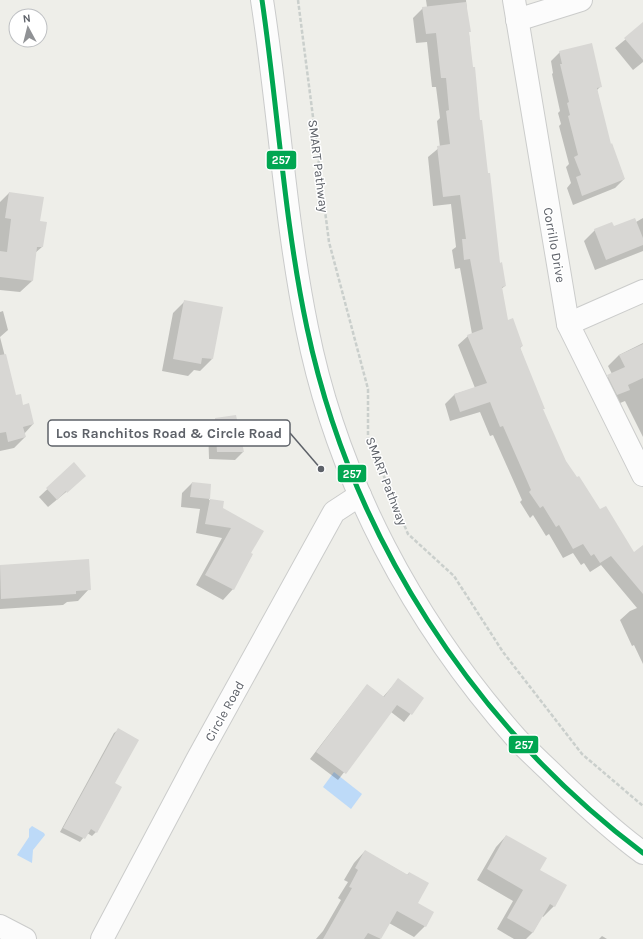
<svg xmlns="http://www.w3.org/2000/svg" width="643" height="939" viewBox="0 0 643 939" font-family="Karla,sans-serif">
<rect width="100%" height="100%" fill="#eeeee9"/>
<g fill="#bddaf8">
<polygon points="334,772 362,794 351,809 323,787"/>
<polygon points="32,826 44,833 45,835 33,850 32,863 17,855 29,837 29,829"/>
</g>
<g fill="#0003">
<polygon points="426,0 466,0 472,68 499,264 505,286 501,289 507,321 522,346 520,348 542,409 565,461 600,511 634,553 643,546 643,664 634,645 632,646 620,620 630,611 637,608 601,565 590,572 584,563 581,565 573,553 563,558 549,534 546,536 533,515 530,518 520,502 522,500 493,435 490,436 480,412 450,421 445,404 455,394 475,388 458,345 468,336 472,334 460,268 455,269 452,250 456,247 451,204 433,206 428,157 440,147 437,121 440,118 436,87 432,87 427,42 416,43 413,18 423,8 427,7"/>
<polygon points="643,25 643,62 633,70 615,48"/>
<polygon points="560,52 601,86 597,90 610,145 624,179 615,188 573,205 567,188 571,183 566,167 569,164 559,126 561,124 558,113 560,111 552,74 553,73 551,61"/>
<polygon points="9,193 39,222 42,247 35,253 32,281 20,292 0,290 0,202"/>
<polygon points="643,218 643,251 595,270 584,241 595,230 636,222"/>
<polygon points="185,301 212,359 200,371 194,370 188,376 162,371 173,313"/>
<polygon points="3,311 8,330 0,337 15,396 33,424 24,434 25,437 14,448 0,451 0,312"/>
<polygon points="643,343 643,437 625,401 608,408 597,387 612,374 608,366 619,355"/>
<polygon points="216,419 243,452 235,460 209,459 208,427"/>
<polygon points="74,464 77,483 48,507 39,497"/>
<polygon points="192,483 210,485 209,500 223,502 222,509 252,555 233,589 223,600 196,585 222,538 196,533 200,509 181,507 182,493"/>
<polygon points="88,560 89,589 78,601 67,602 63,605 0,609 0,566"/>
<polygon points="398,680 423,698 404,722 391,712 338,780 310,759 367,685 383,697"/>
<polygon points="118,730 114,784 96,832 92,836 87,833 80,842 60,832 114,733"/>
<polygon points="506,836 539,871 554,906 543,917 542,916 533,932 526,939 514,939 497,929 513,901 477,880 496,847"/>
<polygon points="365,851 407,875 409,873 416,903 425,926 414,937 389,923 380,939 316,939 323,931 341,900 338,898 348,882 344,880 354,863"/>
<polygon points="602,936 607,939 599,939"/>
</g>
<g fill="#d8d7d4">
<polygon points="466,2 471,32 469,32 473,67 475,67 480,120 482,120 488,173 490,173 500,263 502,262 506,286 502,287 508,320 513,318 523,346 520,347 545,409 543,409 566,461 577,477 579,476 600,509 606,506 634,552 643,545 643,594 611,556 600,563 594,554 591,556 583,544 573,549 559,525 556,527 543,506 540,508 529,492 531,490 503,426 500,427 490,402 460,412 454,394 487,383 467,335 483,329 470,259 464,260 462,239 466,239 460,195 443,197 437,146 450,144 446,111 449,110 446,78 441,78 436,33 426,34 422,7"/>
<polygon points="643,22 643,60 624,38"/>
<polygon points="592,43 602,87 597,88 611,144 612,143 625,179 582,196 576,177 581,175 574,157 578,155 568,116 570,115 567,103 569,102 560,64 562,64 559,51"/>
<polygon points="9,192 44,197 40,221 47,222 43,247 37,247 33,281 0,277 0,251 7,252 11,219 5,218"/>
<polygon points="635,218 643,238 643,245 606,260 594,229 612,222 614,226"/>
<polygon points="184,300 223,307 213,359 202,358 201,364 173,359"/>
<polygon points="643,344 643,378 628,385 630,390 617,395 607,375 625,367 619,355"/>
<polygon points="6,354 16,395 21,394 23,405 29,403 34,424 23,427 26,437 8,442 6,432 0,433 0,355"/>
<polygon points="236,415 244,452 217,452 215,418"/>
<polygon points="74,462 86,476 67,493 66,491 57,500 46,488"/>
<polygon points="192,482 211,484 210,499 224,501 223,508 264,531 251,553 253,554 234,590 205,575 231,528 205,524 210,499 190,497"/>
<polygon points="89,559 91,590 76,591 76,594 1,599 0,565"/>
<polygon points="398,678 424,698 412,715 397,705 346,774 316,752 367,684 384,697"/>
<polygon points="118,728 139,740 115,783 122,787 97,833 91,829 85,839 63,828"/>
<polygon points="506,835 547,858 540,870 567,885 555,907 550,904 533,933 507,918 523,890 487,869"/>
<polygon points="365,850 408,875 409,872 429,883 418,903 434,912 426,927 397,911 381,939 368,933 364,939 323,939 352,888 349,887 358,870 355,868"/>
</g>
<g fill="none" stroke-linecap="round" stroke-linejoin="round">
<defs>
<g id="street">
<polyline points="514,0 568,324 643,475"/>
<polyline points="517,20 581,0"/>
<polyline points="568,324 643,291"/>
<polyline points="0,926 25,939"/>
<polyline points="102,939 197,760 334,512 360,495"/>
</g>
<path id="secondary" d="M262 0C279 109 285 220 307 328 337 480 414 623 517 739 530 753 545 766 559 780 585 805 613 831 643 853"/>
</defs>
<use href="#street" stroke="#cbcccb" stroke-width="24"/>
<use href="#secondary" stroke="#cacbcb" stroke-width="24"/>
<polyline stroke="#cacfcc" stroke-width="2.5" stroke-dasharray="4 2" stroke-linecap="butt" points="298,0 329,242 368,389 368,438 408,534 454,576 503,652 582,754 643,806"/>
<use href="#street" stroke="#fcfcfc" stroke-width="22"/>
<use href="#secondary" stroke="#fcfcfc" stroke-width="22"/>
<defs>
<path id="bus-1" d="M262 0C278 109 284 220 307 328 351 536 473 725 643 853"/>
</defs>
<use href="#bus-1" stroke="#fff" stroke-width="8"/>
<use href="#bus-1" stroke="#00a651" stroke-width="5"/>
</g>
<g text-anchor="middle" stroke-width="3" stroke-linejoin="round" paint-order="stroke">
<g font-size="13" fill="#5d6168" stroke="#fff">
<text transform="translate(319 166) rotate(83)" y="5">SMART Pathway</text>
<text transform="translate(555 245) rotate(80)" y="5">Corrillo Drive</text>
<text transform="translate(387 481) rotate(69)" y="5">SMART Pathway</text>
<text transform="translate(224 711) rotate(-61)" y="5">Circle Road</text>
</g>
</g>
<path fill="none" stroke="#5d6168" stroke-width="1.5" d="M321 469L290 433"/>
<circle fill="#5d6168" stroke="#fff" stroke-width="1.5" cx="321" cy="469" r="4"/>
<rect fill="#fff" stroke="#5d6168" stroke-width="1.5" x="48" y="420" width="242" height="26" rx="4"/>
<g font-size="14" text-anchor="middle" font-weight="bold" fill="#5d6168">
<text x="169" y="438">Los Ranchitos Road &amp; Circle Road</text>
</g>
<g stroke="#fff" stroke-width="1.5">
<rect x="266" y="150" width="31" height="20" rx="4" fill="#00a651"/>
<rect x="337" y="464" width="30" height="19" rx="4" fill="#00a651"/>
<rect x="508" y="735" width="31" height="19" rx="4" fill="#00a651"/>
</g>
<g font-size="11" text-anchor="middle" font-weight="bold" fill="#fff">
<text x="281" y="164">257</text>
<text x="352" y="478">257</text>
<text x="524" y="749">257</text>
</g>
<g transform="translate(28 28) rotate(353)"><circle r="19" fill="#ffffff" stroke="#bec0c3"/>
<path d="M0-3L7 15L0 10L-7 15Z" fill="#909295"/>
<text y="-6" font-size="11" font-weight="bold" text-anchor="middle" fill="#5d6168">N</text>
</g>
</svg>
